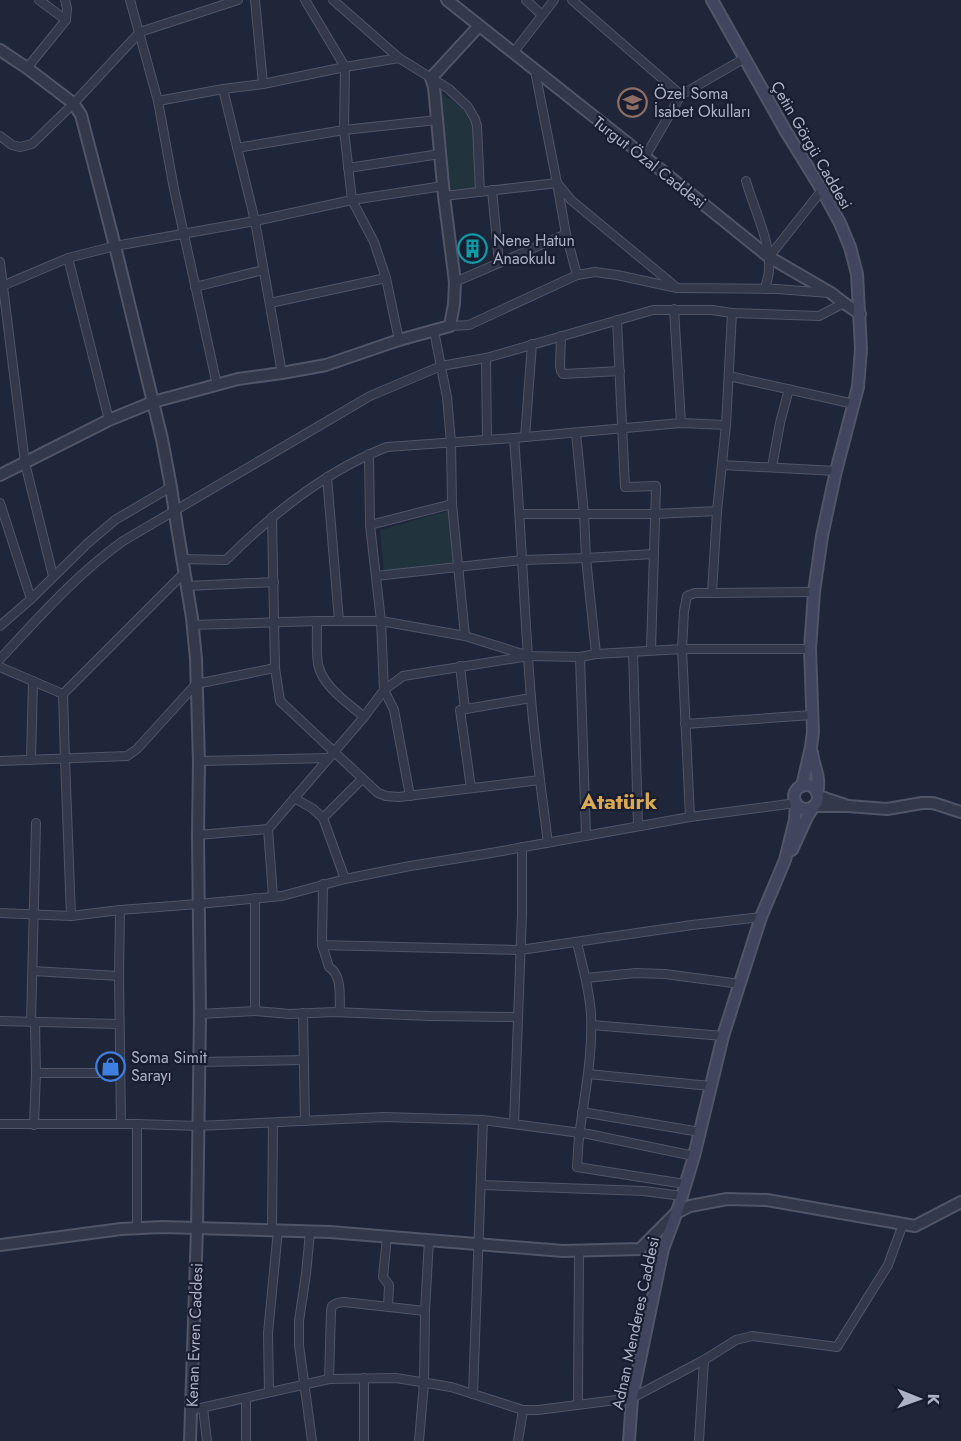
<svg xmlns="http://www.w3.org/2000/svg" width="961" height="1441" viewBox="0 0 961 1441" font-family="Jost,sans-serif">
<rect width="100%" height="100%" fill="#1f263a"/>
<g fill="#21333c">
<path d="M437 90C451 100 467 109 473 125L475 188 446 190Z"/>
<polygon points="448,511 453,563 384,573 380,530"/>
</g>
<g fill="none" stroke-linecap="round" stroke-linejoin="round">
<defs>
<g id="minor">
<polyline points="39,0 66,20"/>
<polyline points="130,0 158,101 174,189 217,385"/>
<polyline points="255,0 263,84"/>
<polyline points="305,0 345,67 344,130 352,200 374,242 386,278 399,340"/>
<polyline points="333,0 399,58 449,89 468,107 475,119 477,126 480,192"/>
<polyline points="526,0 542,15"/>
<polyline points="572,0 681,95"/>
<polyline points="513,53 554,0"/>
<polyline points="27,68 66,20 67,8 65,0"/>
<polyline points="535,71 557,183 566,234 577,275"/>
<polyline points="223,89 255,221 282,373"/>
<polyline points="158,101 223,89 263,84 345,67 399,58"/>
<polyline points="0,136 12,145 20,147 32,144 73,104 140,32 238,0"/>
<polyline points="237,148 344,130 437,120"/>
<polyline points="645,157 681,95 745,58"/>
<polyline points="348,168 440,154"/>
<path d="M746 181C754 209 771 242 769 270 769 276 766 283 765 289"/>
<polyline points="492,190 499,263"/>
<polyline points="444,196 557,183 571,200 676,287"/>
<polyline points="769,257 822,190"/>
<polyline points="68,258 109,420"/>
<polyline points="0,262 25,463 53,576"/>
<polyline points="455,282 566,234"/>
<polyline points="0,287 68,258 115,246 255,221 352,200 443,186"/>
<polyline points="195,287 263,270"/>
<polyline points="270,303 386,278"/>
<polyline points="674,309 681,423"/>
<polyline points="617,320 625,487 656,486 651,650"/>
<polyline points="450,326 469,325 577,275 595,272 617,275 677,288 777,289 829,293"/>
<polyline points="561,336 560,366 561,371 563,374 620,371"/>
<polyline points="486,358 487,439"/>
<polyline points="729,376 854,404"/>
<polyline points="576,433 584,514 586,558 596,654"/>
<polyline points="525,437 532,344"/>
<path d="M514 438C521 525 524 611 531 698 535 746 542 795 548 843"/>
<polyline points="369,454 370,525 381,621 465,636 452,504 451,442 447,397 434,331"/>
<polyline points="722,465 836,471"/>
<polyline points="772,467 780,423 789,389"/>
<polyline points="327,477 339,621"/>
<polyline points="0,503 31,599"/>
<polyline points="520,514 656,514 717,511"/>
<polyline points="272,517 275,668 280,701 378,793 386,796 399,797 540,780"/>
<polyline points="370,525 452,504"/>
<path d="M182 559 226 560C272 514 325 471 387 447L514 438 681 423 726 425"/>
<polyline points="376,576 522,560 586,558 653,554"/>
<polyline points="187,586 274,582"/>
<polyline points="712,593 717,511 726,425 732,313"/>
<path d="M317 621C317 635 316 651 318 664 322 686 348 703 364 717"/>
<polyline points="193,625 317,621 381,621 384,690 394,710 410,796"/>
<polyline points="0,626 31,599 88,543 115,520 171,487"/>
<polyline points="465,636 529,656 580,657 596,654 682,649 810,649"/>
<polyline points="633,652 638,826"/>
<polyline points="580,657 586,836"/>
<path d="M0 659C39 617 77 574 123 541L370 396 441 366 486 358 653 310H712L732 313 819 316 844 303"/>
<polyline points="460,666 465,709"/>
<polyline points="0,667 63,694"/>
<polyline points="685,724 812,715"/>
<polyline points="31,760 33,681"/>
<polyline points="0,761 127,756 137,749 196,684 275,668"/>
<polyline points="199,761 328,758"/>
<polyline points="471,788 460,710 531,698"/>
<polyline points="294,798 312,808 323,818 345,879"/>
<polyline points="690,817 682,649 684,611 687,596 695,593 712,593 814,592"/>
<polyline points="323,818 362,779"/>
<polyline points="198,835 268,829"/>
<polyline points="323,884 322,945 520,950 692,925 761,917"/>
<polyline points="273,896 268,829 364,717 384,690 403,676 529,656"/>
<polyline points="120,910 119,976 121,1124"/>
<polyline points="0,913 71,916 120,910 198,904 282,896 345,879 410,866 491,853 690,817 796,803"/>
<polyline points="71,916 65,759 63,694 184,573"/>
<path d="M577 942C582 966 590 990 591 1015 593 1053 585 1092 580 1130 578 1142 578 1155 577 1167L685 1184"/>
<path d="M322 945 329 967C343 976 339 997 340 1012"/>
<polyline points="33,971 119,976"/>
<polyline points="586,978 636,973 665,974 740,984"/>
<polyline points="255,1011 255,898"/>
<polyline points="303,1013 305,1121"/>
<polyline points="200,1014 255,1011 290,1014 334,1012 430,1016 518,1017"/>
<polyline points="0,1021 119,1024"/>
<polyline points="31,1022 36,823"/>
<polyline points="592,1025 723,1036"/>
<polyline points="199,1062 304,1060"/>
<polyline points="36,1073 120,1073"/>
<polyline points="588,1074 710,1086"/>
<polyline points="582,1112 700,1132"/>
<polyline points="0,1124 137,1124 198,1126 384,1117 483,1120 588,1134 694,1156"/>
<polyline points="137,1124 137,1228"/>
<polyline points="514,1124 522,914 522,847"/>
<polyline points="34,1125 36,1073 35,1022"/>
<polyline points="481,1185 644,1191 682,1196"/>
<polyline points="272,1230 273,1123"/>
<polyline points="310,1232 306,1274 299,1321 299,1345 312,1441"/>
<polyline points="387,1237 383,1277 389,1285 388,1307"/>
<polyline points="364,1378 364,1441"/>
<polyline points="329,1379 331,1311 332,1306 337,1303 344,1302 425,1311"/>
<polyline points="269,1392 268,1333 278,1230"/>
<polyline points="473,1394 483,1120"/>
<polyline points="246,1398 246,1441"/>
<polyline points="578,1405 579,1251"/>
<polyline points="203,1408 207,1441"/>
<polyline points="192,1410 329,1379 396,1378 451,1387 523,1410 538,1410 632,1398 704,1360 736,1340 752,1336 837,1347 888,1265 903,1224"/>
<polyline points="419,1441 424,1383 425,1311 429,1240"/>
<polyline points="518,1441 523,1410"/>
<polyline points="699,1441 704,1360"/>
</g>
<g id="tertiary">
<polyline points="447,0 645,157 769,257 831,293 844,303 860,314"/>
<polyline points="0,50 27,68 73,103 81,115 115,246 162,439 171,487 177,527 192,618 196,659 199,761 198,835 200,1014 197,1229 190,1441"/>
<polyline points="0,475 109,420 153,402 238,379 282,373 326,365 399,340 450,326 454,304 455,282 444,196 434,87 431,78 479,26"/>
<polyline points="814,806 848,806 818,796"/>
<polyline points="848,806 887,809 922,803 933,803 961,812"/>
<polyline points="0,1245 121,1229 162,1227 330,1232 563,1251 640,1249 676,1213 690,1206 727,1199 767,1200 915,1226 961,1202"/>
</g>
<g id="secondary">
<polyline points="712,0 785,130 822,190 840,223 850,247 857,274 861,349 858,387 836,471 822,536 814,592 810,649 813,732 811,747 802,786"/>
<path d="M812 753C814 768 821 777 817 793"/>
<circle cx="806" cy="797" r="12"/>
<polyline points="792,850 807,817 814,806"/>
<polyline points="629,1441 632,1398 663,1249 679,1206 694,1156 723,1036 761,917 785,860 795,820 796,803"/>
</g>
</defs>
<use href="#minor" stroke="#505568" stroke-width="10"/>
<use href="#tertiary" stroke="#505568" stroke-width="14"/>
<use href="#secondary" stroke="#505568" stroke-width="14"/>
<use href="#minor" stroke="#33384b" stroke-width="8"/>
<use href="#tertiary" stroke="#33384b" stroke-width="10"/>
<use href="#secondary" stroke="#41465e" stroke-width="10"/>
</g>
<defs>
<symbol id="school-ring" viewBox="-11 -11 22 22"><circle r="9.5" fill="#181e2f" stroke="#8d6e63" stroke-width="1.5"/><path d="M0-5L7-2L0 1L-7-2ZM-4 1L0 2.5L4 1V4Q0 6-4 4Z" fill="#8d6e63"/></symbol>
<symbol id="building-ring" viewBox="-11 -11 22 22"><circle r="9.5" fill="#181e2f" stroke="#0f9aa8" stroke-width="1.5"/><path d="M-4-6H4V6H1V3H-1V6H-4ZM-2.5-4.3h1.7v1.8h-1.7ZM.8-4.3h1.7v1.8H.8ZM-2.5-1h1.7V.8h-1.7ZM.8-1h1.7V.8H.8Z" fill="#0f9aa8"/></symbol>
<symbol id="shop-ring" viewBox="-11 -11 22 22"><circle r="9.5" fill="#181e2f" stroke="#3f7fe0" stroke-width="1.5"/><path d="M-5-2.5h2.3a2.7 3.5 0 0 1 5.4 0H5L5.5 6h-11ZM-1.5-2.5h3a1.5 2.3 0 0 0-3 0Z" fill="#3f7fe0"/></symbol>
</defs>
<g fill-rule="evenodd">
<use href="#school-ring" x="616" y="86" width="33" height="33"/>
<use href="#building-ring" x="456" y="232" width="33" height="33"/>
<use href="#shop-ring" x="94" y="1050" width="33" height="33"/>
</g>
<g text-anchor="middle" stroke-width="4.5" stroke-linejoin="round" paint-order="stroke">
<g font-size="16" fill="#adb2c7" stroke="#181e2f" text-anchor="start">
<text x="654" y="99">Özel Soma<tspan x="654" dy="18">İsabet Okulları</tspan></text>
<text x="493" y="246">Nene Hatun<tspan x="493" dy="18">Anaokulu</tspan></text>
<text x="131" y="1063">Soma Simit<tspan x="131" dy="18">Sarayı</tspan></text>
</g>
<g font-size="16" fill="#adb2c7" stroke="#181e2f">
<text transform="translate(812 145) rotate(60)" y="6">Çetin Görgü Caddesi</text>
<text transform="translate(650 162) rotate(38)" y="6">Turgut Özal Caddesi</text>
<text transform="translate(635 1323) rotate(-78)" y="6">Adnan Menderes Caddesi</text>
<text transform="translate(194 1335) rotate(-88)" y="6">Kenan Evren Caddesi</text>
</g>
<g font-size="22" font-weight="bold" fill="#dca953" stroke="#181e2f">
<text x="619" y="809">Atatürk</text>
</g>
</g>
<g transform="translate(919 1399) rotate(91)" stroke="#181e2f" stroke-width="4.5" paint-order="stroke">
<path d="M0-4.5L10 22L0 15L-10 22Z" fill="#adb2c7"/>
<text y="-9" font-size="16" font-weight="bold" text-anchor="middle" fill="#adb2c7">K</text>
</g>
</svg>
